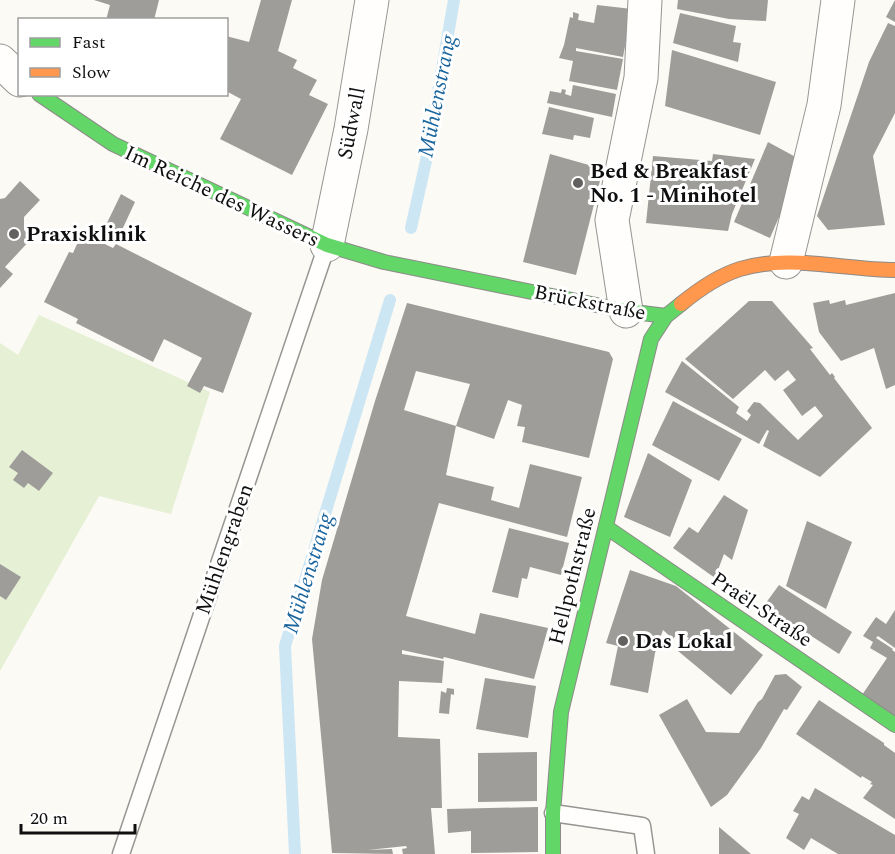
<svg xmlns="http://www.w3.org/2000/svg" width="895" height="854" viewBox="0 0 895 854" font-family="Spectral,serif">
<rect width="100%" height="100%" fill="#fcfaf4"/>
<polygon fill="#e5f0d5" points="39,315 210,392 171,514 99,496 0,671 0,343 18,355"/>
<g fill="none" stroke-linecap="round" stroke-linejoin="round">
<g stroke="#cce6f4" stroke-width="12">
<polyline points="411,228 426,161 454,0"/>
<polyline points="295,854 285,646 390,300"/>
</g>
</g>
<g fill="#9f9d99" fill-rule="evenodd">
<polygon points="94,0 159,0 154,20 106,20 110,5"/>
<polygon points="261,0 292,0 278,51 297,60 293,68 317,80 309,95 328,104 292,175 220,139 241,99 226,91 226,36 249,42"/>
<polygon points="678,0 768,0 766,21 729,19 677,9"/>
<polygon points="895,0 895,22 886,17"/>
<polygon points="597,5 632,9 623,57 576,48 576,51 623,59 617,90 569,81 573,61 559,58 564,45 570,17 573,18 573,12 579,14 578,20 594,23"/>
<polygon points="680,13 736,26 733,42 741,43 738,62 673,43"/>
<polygon points="888,23 895,26 895,113 873,156 885,225 828,230 817,216 869,62"/>
<polygon points="672,50 776,82 760,135 665,106"/>
<polygon points="573,85 616,94 612,117 547,103 550,91 561,93 562,89 566,90 565,94 571,96"/>
<polygon points="549,107 594,118 590,138 574,135 573,140 542,134"/>
<polygon points="768,142 803,161 770,238 734,222"/>
<polygon points="550,154 603,169 576,275 523,262"/>
<polygon points="713,154 755,159 732,214 728,231 646,223 653,156 712,161"/>
<polygon points="20,181 40,200 24,217 24,230 32,238 5,267 13,274 0,288 0,199 5,198"/>
<polygon points="121,194 135,202 121,232 106,225"/>
<polygon points="82,233 113,248 116,244 252,313 223,393 204,386 200,393 187,386 202,358 164,339 153,362 76,323 78,319 44,302 69,252 73,253"/>
<polygon points="895,293 895,385 886,389 874,348 841,361 819,332 813,303 829,300 830,304 845,300 846,305"/>
<polygon points="749,301 772,301 813,348 810,349 830,375 832,373 835,377 834,378 872,428 820,477 763,446 769,431 767,430 759,444 665,392 682,361 739,407 736,413 747,421 751,415 747,411 754,402 760,403 798,440 823,416 815,406 802,416 783,390 796,380 788,370 775,381 765,370 733,399 685,359"/>
<path d="M407 303 609 352 613 359 589 458 522 442 525 427 517 426 522 405 508 400 494 439 456 426 446 475 494 487 491 500 519 508 530 464 582 477 567 537 439 503 406 616 475 634 480 613 548 628 534 679 444 657 443 659 402 650V654L444 661 442 683 399 681 398 737 440 739 442 808H431L435 854H403L402 849 407 848 406 846 368 850 392 849 393 854 332 853 312 639 322 580 375 401ZM416 371 470 384 456 426 404 410Z"/>
<polygon points="673,401 742,439 719,481 652,445"/>
<polygon points="22,450 53,473 39,491 28,483 24,488 13,480 18,473 9,467"/>
<polygon points="648,453 692,480 670,537 624,517"/>
<polygon points="724,495 748,510 732,560 724,554 715,578 673,548 689,527 698,533"/>
<polygon points="807,521 852,542 826,609 786,586"/>
<polygon points="509,528 569,543 561,575 530,567 527,579 522,578 518,598 492,592"/>
<polygon points="0,564 21,577 6,600 0,596"/>
<polygon points="630,570 676,586 763,655 731,695 678,651 689,638 679,631 673,639 663,630 655,653 648,693 610,685 618,646 606,643"/>
<polygon points="779,585 852,632 839,654 796,626 791,632 760,611"/>
<polygon points="895,610 895,648 878,636 876,638 893,649 892,650 895,652 895,720 860,698 887,658 870,648 873,642 863,636 876,617 886,624"/>
<polygon points="786,674 802,687 787,710 784,709 761,748 735,784 727,795 711,807 659,715 687,699 706,732 739,733 758,702 762,699 775,675"/>
<polygon points="485,678 536,686 528,738 476,729"/>
<polygon points="447,688 454,689 454,695 451,694 449,714 439,713 441,691 446,693"/>
<polygon points="819,700 884,743 884,745 895,753 895,819 863,798 873,785 870,784 872,782 862,776 861,778 796,734"/>
<polygon points="537,752 537,801 478,802 478,753"/>
<polygon points="815,788 895,835 895,854 838,854 811,838 804,850 786,838 799,814 793,811 802,796 809,800"/>
<polygon points="538,807 538,852 471,853 471,831 448,833 447,809"/>
<polygon points="719,827 751,854 719,854"/>
</g>
<g fill="none" stroke-linecap="round" stroke-linejoin="round">
<defs>
<g id="lane">
<polyline points="553,813 642,826 646,854"/>
<polyline points="121,854 327,245"/>
</g>
<g id="street">
<polyline points="0,61 20,80"/>
<polyline points="327,245 351,129 372,0"/>
<polyline points="786,262 824,105 838,0"/>
<polyline points="626,311 612,220 641,78 645,0"/>
</g>
<g id="fast">
<polyline points="39,94 113,144 327,245 384,262 626,311 666,316"/>
<polyline points="606,527 895,725"/>
<polyline points="553,854 553,813 561,712 651,339 666,316 681,304"/>
</g>
<path id="slow" d="M681 304C698 290 718 276 740 269 787 254 846 270 895 270"/>
</defs>
<use href="#lane" stroke="#969592" stroke-width="19"/>
<use href="#street" stroke="#969592" stroke-width="35"/>
<use href="#fast" stroke="#8c8b89" stroke-width="16"/>
<use href="#slow" stroke="#8c8b89" stroke-width="16"/>
<use href="#lane" stroke="#fffefd" stroke-width="16"/>
<use href="#street" stroke="#fffefd" stroke-width="33"/>
<use href="#fast" stroke="#63d668" stroke-width="14"/>
<use href="#slow" stroke="#ff974d" stroke-width="14"/>
</g>
<g fill="#62615f" stroke="#fff" stroke-width="2">
<circle cx="578" cy="183" r="6"/>
<circle cx="14" cy="234" r="6"/>
<circle cx="623" cy="641" r="6"/>
</g>
<g text-anchor="middle" stroke-width="6" stroke-linejoin="round" paint-order="stroke">
<g font-size="21" fill="#0f0f0f" stroke="#fff">
<text transform="translate(351 123) rotate(-79)" y="7">Südwall</text>
<text transform="translate(222 196) rotate(25)" y="7">Im Reiche des Wassers</text>
<text transform="translate(590 302) rotate(11)" y="7">Brückstraße</text>
<text transform="translate(224 549) rotate(-71)" y="7">Mühlengraben</text>
<text transform="translate(572 576) rotate(-76)" y="7">Hellpothstraße</text>
<text transform="translate(762 609) rotate(34)" y="7">Praël-Straße</text>
</g>
<g font-size="21" font-weight="bold" fill="#0f0f0f" stroke="#fff" text-anchor="start">
<text x="590" y="178">Bed &amp; Breakfast<tspan x="590" dy="24">No. 1 - Minihotel</tspan></text>
<text x="26" y="241">Praxisklinik</text>
<text x="635" y="648">Das Lokal</text>
</g>
<g font-size="22" font-style="italic" fill="#1b669e" stroke="#fff">
<text transform="translate(436 96) rotate(-79)" y="8">Mühlenstrang</text>
<text transform="translate(307 573) rotate(-73)" y="8">Mühlenstrang</text>
</g>
</g>
<rect x="18" y="18" width="210" height="78" fill="#ffffff" stroke="#9f9f9f" stroke-width="1.5"/>
<rect x="30" y="38" width="30" height="9" fill="#63d668" stroke="#9f9f9f" stroke-width="1.5"/>
<text x="72" y="48" font-size="18" fill="#0f0f0f">Fast</text>
<rect x="30" y="68" width="30" height="9" fill="#ff974d" stroke="#9f9f9f" stroke-width="1.5"/>
<text x="72" y="78" font-size="18" fill="#0f0f0f">Slow</text>
<path d="M21 824v9h114v-9" fill="none" stroke="#0f0f0f" stroke-width="3"/>
<text x="30" y="824" font-size="18" fill="#0f0f0f" stroke="#ffffff" stroke-width="4.5" paint-order="stroke">20 m</text>
</svg>
